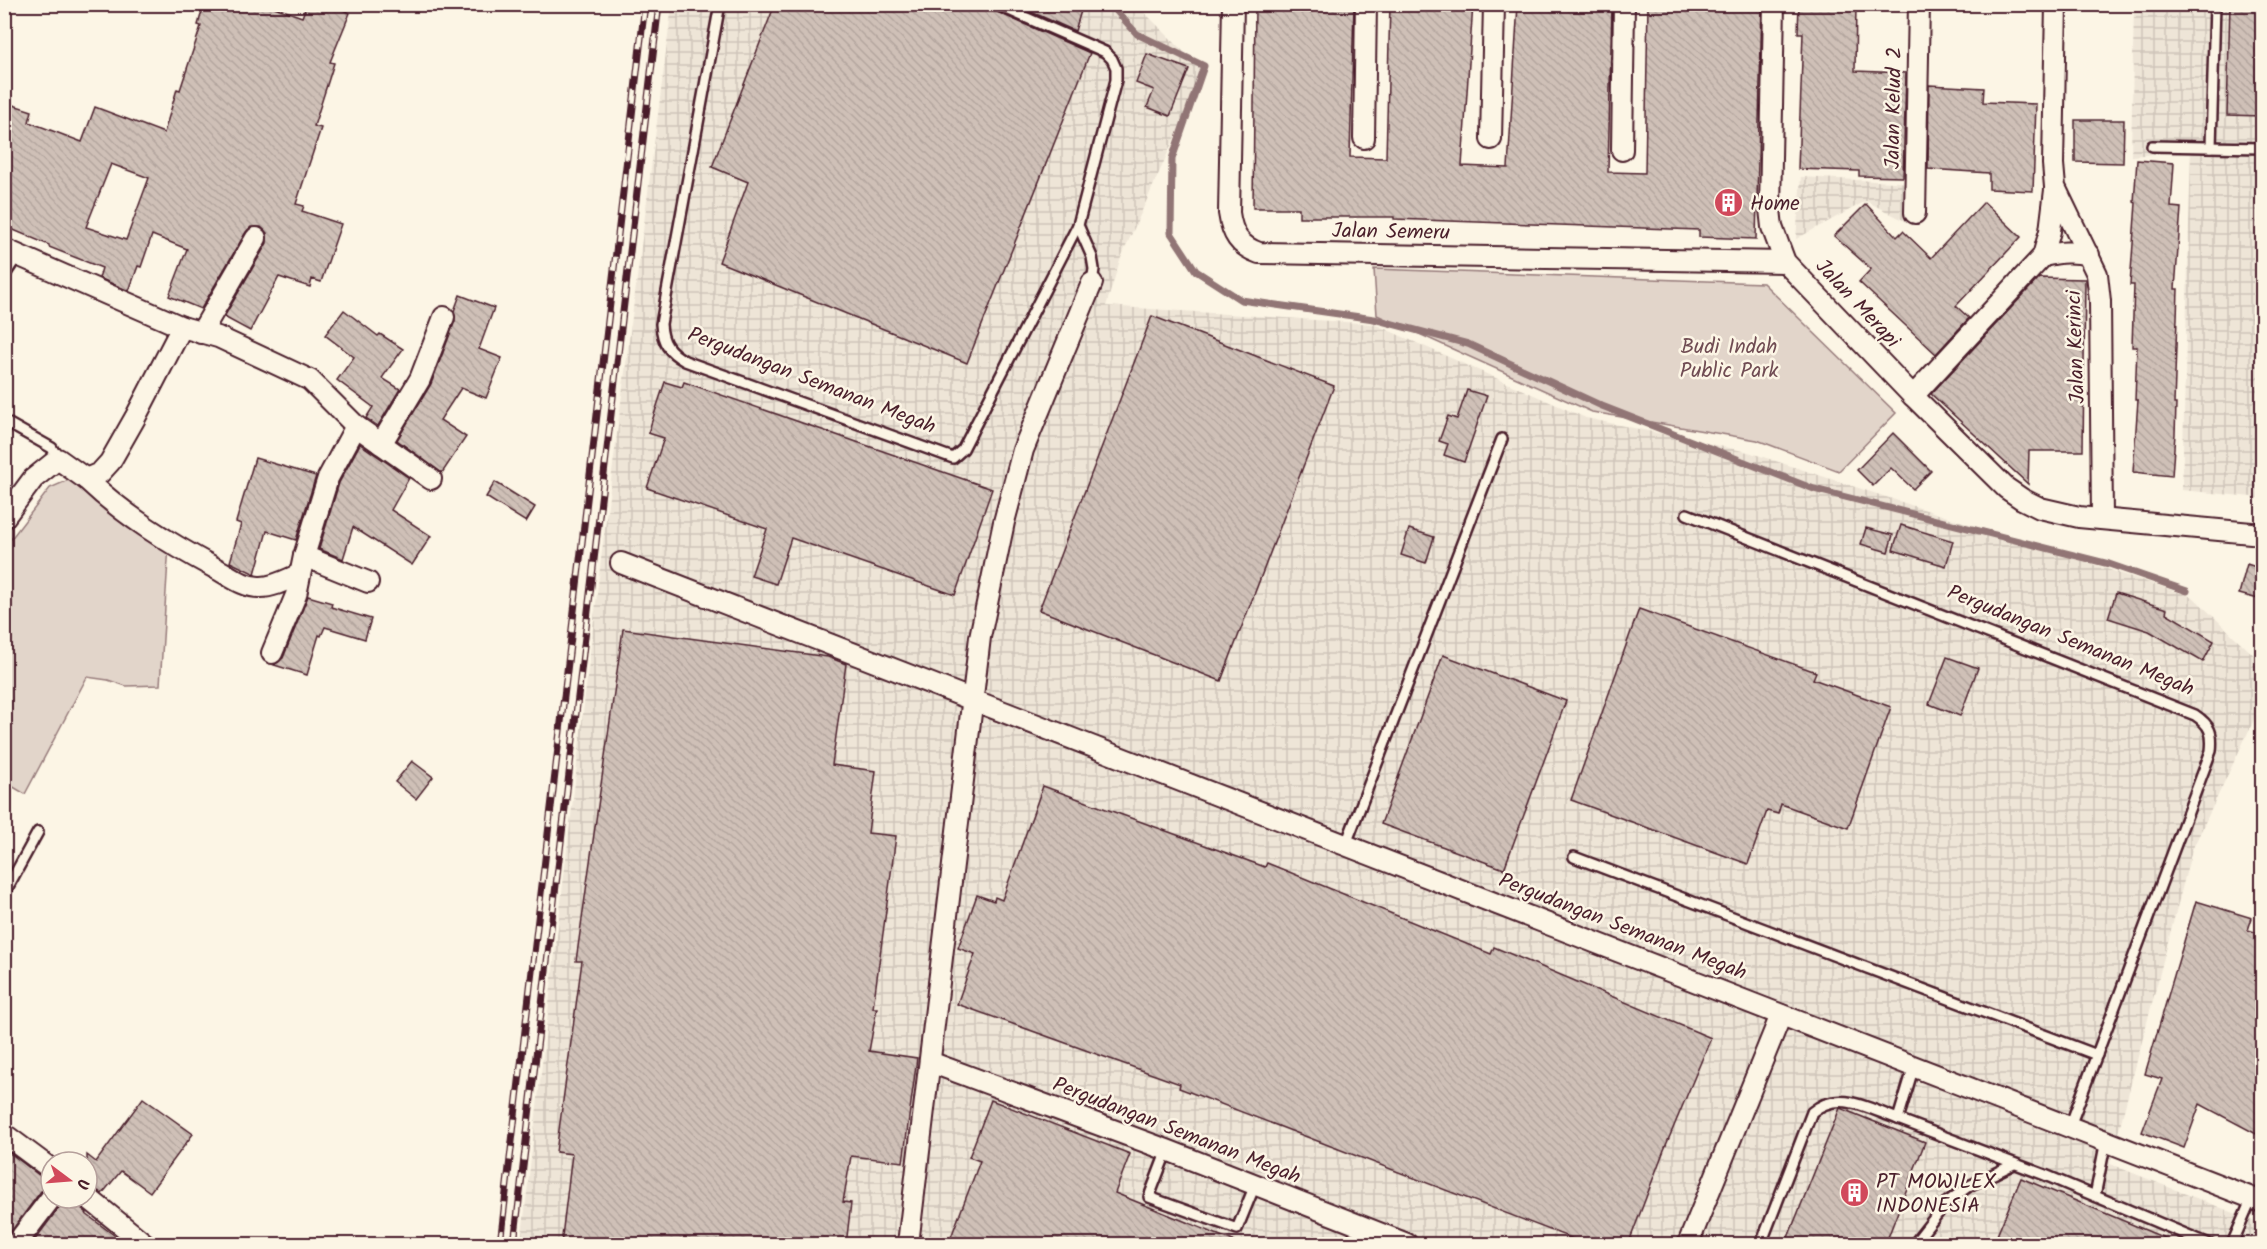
<svg xmlns="http://www.w3.org/2000/svg" width="2267" height="1249" viewBox="0 0 2267 1249" font-family="Kalam,sans-serif">
<defs>
<pattern id="industrial-grid" width="8" height="8" patternUnits="userSpaceOnUse" patternTransform="scale(1.5)"><rect width="8" height="8" fill="#eee5d7"/><path d="M0 4h8M4 0v8" fill="none" stroke="#cec4b9"/></pattern>
<pattern id="building-back-hatch" width="6" height="6" patternUnits="userSpaceOnUse" patternTransform="scale(1.5)"><rect width="6" height="6" fill="#cfc0b7"/><path d="M-1 5l2 2M0 0l6 6M5-1l2 2" fill="none" stroke="#b3a59e"/></pattern>
</defs>
<rect width="100%" height="100%" fill="#fcf5e5"/>
<filter id="ink" filterUnits="userSpaceOnUse"><feTurbulence type="fractalNoise" baseFrequency=".0167" numOctaves="2"/><feDisplacementMap in="SourceGraphic" scale="12" xChannelSelector="R" yChannelSelector="G"/><feConvolveMatrix kernelMatrix="1 2 1 2 8 2 1 2 1" color-interpolation-filters="sRGB"/></filter>
<g filter="url(#ink)">
<g fill="url(#industrial-grid)">
<polygon points="672,5 1137,5 1204,72 1120,260 1106,306 1374,324 1586,418 1748,452 2193,597 2262,663 2262,703 2192,850 2110,1164 2262,1224 2262,1244 521,1244 602,551"/>
<polygon points="2134,5 2262,5 2262,498 2182,490 2191,151 2131,156"/>
<polygon points="1801,177 1912,183 1911,224 1866,201 1796,239"/>
</g>
<g fill="#e2d5ca" stroke="#967a7a" stroke-width="1.5">
<polygon points="1374,269 1763,283 1896,413 1839,471 1757,440 1592,412 1377,315"/>
<polygon points="73,478 96,484 170,529 160,685 126,686 108,680 87,677 25,794 5,782 4,548 50,488"/>
</g>
<g fill="none" stroke-linecap="round" stroke-linejoin="round">
<polyline stroke="#917474" stroke-width="7" points="1110,4 1137,34 1204,66 1172,159 1171,233 1196,271 1241,300 1374,319 1468,344 1602,406 1814,489 2109,564 2187,591"/>
</g>
<g fill="url(#building-back-hatch)" stroke="#4a1f2b" stroke-width="1.5" fill-rule="evenodd">
<path d="M204 4H266L302 17 307 4H330L350 13 330 62 334 63 314 126 321 128 296 204 304 206 302 211 341 224 321 282 312 279 310 287 279 277 250 331 224 317 267 243V233L261 227H251L246 232 201 309 169 296 187 249 152 235 141 267 138 266 129 291 99 278 102 268 49 247V245L4 226V102L32 111 29 122 82 142 95 107 164 133 177 89 180 90 201 26 198 25ZM111 164 149 178 126 240 86 227Z"/>
<polygon points="775,4 988,4 992,10 1090,53 967,363 719,262 748,182 712,167"/>
<polygon points="1013,4 1083,4 1075,31"/>
<polygon points="1255,4 1354,4 1350,157 1386,158 1390,4 1473,4 1462,166 1508,168 1518,4 1612,4 1608,172 1645,173 1648,4 1762,4 1756,239 1699,237 1699,230 1394,219 1394,217 1299,217 1299,208 1253,208"/>
<polygon points="1799,4 1856,4 1855,71 1906,73 1903,177 1859,176 1859,171 1798,169 1803,33 1798,33"/>
<polygon points="2230,4 2262,4 2262,116 2227,115"/>
<polygon points="1147,54 1189,69 1170,116 1147,107 1154,90 1136,83"/>
<polygon points="1929,85 1984,88 1983,102 2036,104 2033,191 1989,189 1989,173 1928,169"/>
<polygon points="2075,120 2124,120 2123,163 2075,162"/>
<polygon points="2137,160 2174,163 2171,207 2181,208 2175,289 2178,289 2174,404 2176,404 2175,434 2172,476 2133,472 2138,400 2135,400 2137,347 2132,347 2134,285 2130,285 2136,203 2134,202"/>
<polygon points="1984,202 2021,237 1956,306 1969,318 1936,354 1859,282 1871,269 1834,236 1866,204 1897,237 1903,231 1931,258"/>
<polygon points="2039,278 2085,279 2083,451 2029,451 2028,484 1931,394"/>
<polygon points="460,295 494,308 479,349 502,358 486,398 461,388 440,420 466,437 442,473 397,440 431,384 455,321 454,311"/>
<polygon points="344,310 378,336 380,334 403,349 382,378 400,389 378,426 366,418 373,407 337,380 354,357 325,335"/>
<polygon points="1152,316 1334,386 1221,681 1039,610"/>
<polygon points="665,382 682,387 684,382 992,489 955,595 791,538 776,584 751,576 767,529 647,488 664,438 648,433"/>
<polygon points="1467,390 1487,396 1464,462 1444,455 1448,444 1439,441 1448,416 1457,419"/>
<polygon points="1893,433 1931,471 1913,489 1891,468 1873,486 1857,470"/>
<polygon points="360,444 409,478 391,510 431,536 412,565 353,527 343,559 319,549 339,483"/>
<polygon points="255,458 316,476 296,540 267,531 255,574 230,562 241,524 236,522"/>
<polygon points="495,482 535,507 526,522 486,497"/>
<polygon points="1901,525 1953,541 1946,566 1893,550"/>
<polygon points="1866,528 1893,535 1888,552 1861,544"/>
<polygon points="1409,529 1434,537 1426,563 1401,555"/>
<polygon points="2247,564 2262,569 2262,600 2239,594"/>
<polygon points="2116,593 2167,609 2166,613 2214,641 2203,662 2149,631 2108,618"/>
<polygon points="308,596 332,603 331,607 371,619 365,639 325,627 321,636 319,635 307,675 274,665 283,658"/>
<polygon points="1639,609 1816,672 1813,679 1891,707 1848,828 1781,804 1778,814 1767,811 1748,864 1571,800"/>
<polygon points="623,629 828,657 846,664 832,765 876,771 868,833 896,836 873,1008 877,1008 869,1051 917,1058 903,1162 851,1156 843,1202 851,1203 846,1245 561,1245 572,1154 556,1152 582,961 576,961"/>
<polygon points="1443,655 1566,701 1504,869 1381,824"/>
<polygon points="1947,657 1978,668 1960,716 1929,704"/>
<polygon points="412,761 433,777 416,799 395,782"/>
<polygon points="1043,786 1265,867 1267,863 1491,954 1494,947 1711,1038 1664,1150 1628,1245 1589,1245 1179,1088 1180,1084 957,1004 975,954 958,948 977,895 994,901 995,897 1002,900"/>
<polygon points="2196,901 2252,918 2248,930 2262,934 2262,1137 2200,1104 2184,1148 2142,1132 2162,1079 2145,1074"/>
<polygon points="143,1098 193,1134 150,1192 121,1171 102,1194 94,1187 87,1185 87,1155 96,1162"/>
<polygon points="991,1100 1130,1154 1115,1193 1243,1245 948,1245 980,1161 969,1157"/>
<polygon points="1840,1108 1925,1142 1885,1245 1785,1245"/>
<polygon points="10,1153 44,1179 51,1181 51,1186 41,1191 4,1241 4,1161"/>
<polygon points="2021,1178 2179,1244 2179,1245 1993,1245"/>
<polygon points="63,1198 75,1198 79,1206 87,1213 86,1214 127,1245 31,1245 61,1205"/>
</g>
<g fill="none" stroke-linecap="round" stroke-linejoin="round">
<defs>
<g id="lane">
<path d="M720 4 661 324C662 343 669 352 685 361L953 458 963 449 1078 225"/>
<polyline points="995,4 1105,52 1112,59 1116,68 1116,80 1078,225 1092,257 1094,269 1092,283"/>
<polyline points="2152,146 2262,148"/>
<polyline points="2211,147 2215,4"/>
<polyline points="4,276 18,255"/>
<polyline points="4,421 52,448 58,459"/>
<path d="M1687 514 2195 715C2210 725 2213 733 2211 751L2070 1126"/>
<polyline points="1346,844 1502,439"/>
<polyline points="1574,857 2097,1055"/>
<polyline points="4,894 38,832"/>
<polyline points="1914,1066 1898,1119 2045,1175 2209,1244"/>
<polyline points="1167,1150 1149,1197 1237,1229 1255,1185"/>
<polyline points="2095,1196 2106,1140"/>
<path d="M1761 1244 1812 1112C1839 1089 1869 1109 1898 1119"/>
<polyline points="1914,1244 1946,1203 1969,1186 2014,1164"/>
<polyline points="2232,1244 2252,1198"/>
</g>
<g id="street">
<path d="M1233 4 1229 213C1232 234 1239 246 1259 253L1785 262"/>
<polyline points="1774,4 1770,209 1772,227 1785,262 1913,396 2006,488 2022,499 2040,508 2079,517 2262,534"/>
<polyline points="2056,4 2053,164 2055,187 2097,274 2100,301 2102,519"/>
<polyline points="1364,138 1366,4"/>
<polyline points="1491,139 1494,4"/>
<polyline points="1622,150 1624,4"/>
<polyline points="1915,213 1919,4"/>
<polyline points="4,249 182,327 218,337 310,380 356,426 431,479"/>
<path d="M2043 256C2060 252 2073 251 2089 255"/>
<polyline points="201,333 256,238"/>
<polyline points="1913,396 2043,256 2050,231 2055,190"/>
<polyline points="381,444 420,379 444,317"/>
<path d="M86 479C125 516 167 542 215 568 229 575 244 588 261 587 274 587 288 579 300 574"/>
<polyline points="4,518 33,479 58,459 86,479 100,473 110,462 135,418 182,327"/>
<polyline points="304,556 368,582"/>
<polyline points="621,563 2262,1202"/>
<polyline points="272,653 296,595 304,556 328,478 356,426"/>
<polyline points="930,1062 1167,1150 1407,1244"/>
<polyline points="4,1134 51,1169"/>
<polyline points="87,1197 145,1244"/>
<polyline points="16,1244 51,1198"/>
<polyline points="908,1244 980,637 1004,522 1023,450 1092,283"/>
<polyline points="1688,1244 1781,1015"/>
</g>
</defs>
<use href="#lane" stroke="#4a1f2b" stroke-width="14"/>
<use href="#street" stroke="#4a1f2b" stroke-width="24"/>
<use href="#lane" stroke="#fcf5e5" stroke-width="9"/>
<use href="#street" stroke="#fcf5e5" stroke-width="20"/>
<defs>
<g id="rail">
<polyline points="500,1244 645,4"/>
<polyline points="514,1244 659,4"/>
</g>
</defs>
<use href="#rail" stroke="#4a1f2b" stroke-width="7"/>
<use href="#rail" stroke="#fcf5e5" stroke-width="4.5" stroke-dasharray="14" stroke-linecap="butt"/>
</g>
</g>
<defs>
<symbol id="building-disc" viewBox="-11 -11 22 22"><circle r="9.5" fill="#d1495b" stroke="#fcf5e5"/><path d="M-4-6H4V6H1V3H-1V6H-4ZM-2.5-4.3h1.7v1.8h-1.7ZM.8-4.3h1.7v1.8H.8ZM-2.5-1h1.7V.8h-1.7ZM.8-1h1.7V.8H.8Z" fill="#fff"/></symbol>
</defs>
<g fill-rule="evenodd">
<use href="#building-disc" x="1712" y="186" width="33" height="33"/>
<use href="#building-disc" x="1838" y="1176" width="33" height="33"/>
</g>
<g text-anchor="middle" stroke-width="5" stroke-linejoin="round" paint-order="stroke">
<g font-size="21" fill="#4a1f2b" stroke="#fcf5e5">
<text transform="translate(1893 108) rotate(-89)" y="7">Jalan Kelud 2</text>
<text transform="translate(1391 231) rotate(1)" y="7">Jalan Semeru</text>
<text transform="translate(1858 303) rotate(47)" y="7">Jalan Merapi</text>
<text transform="translate(2075 347) rotate(-92)" y="7">Jalan Kerinci</text>
<text transform="translate(812 380) rotate(21)" y="7">Pergudangan Semanan Megah</text>
<text transform="translate(2071 640) rotate(22)" y="7">Pergudangan Semanan Megah</text>
<text transform="translate(1623 926) rotate(21)" y="7">Pergudangan Semanan Megah</text>
<text transform="translate(1177 1130) rotate(21)" y="7">Pergudangan Semanan Megah</text>
</g>
<g font-size="21" fill="#4a1f2b" stroke="#fcf5e5" text-anchor="start">
<text x="1750" y="210">Home</text>
<text x="1876" y="1188">PT MOWILEX<tspan x="1876" dy="24">INDONESIA</tspan></text>
</g>
<g font-size="21" fill="#704c53" stroke="#fcf5e5">
<text x="1729" y="353">Budi Indah<tspan x="1729" dy="24">Public Park</tspan></text>
</g>
</g>
<rect width="2267" height="1249" fill="none" stroke="#fcf5e5" stroke-width="24"/>
<rect x="12" y="12" width="2243" height="1225" fill="none" stroke="#4a1f2b" stroke-width="2" filter="url(#ink)"/>
<g transform="translate(69 1180) rotate(106)"><circle r="28" fill="#fcf5e5" stroke="#b59f9b" stroke-width="1.5"/>
<path d="M0-4.5L10 22L0 15L-10 22Z" fill="#d1495b"/>
<text y="-9" font-size="16" font-weight="bold" text-anchor="middle" fill="#4a1f2b">U</text>
</g>
</svg>
